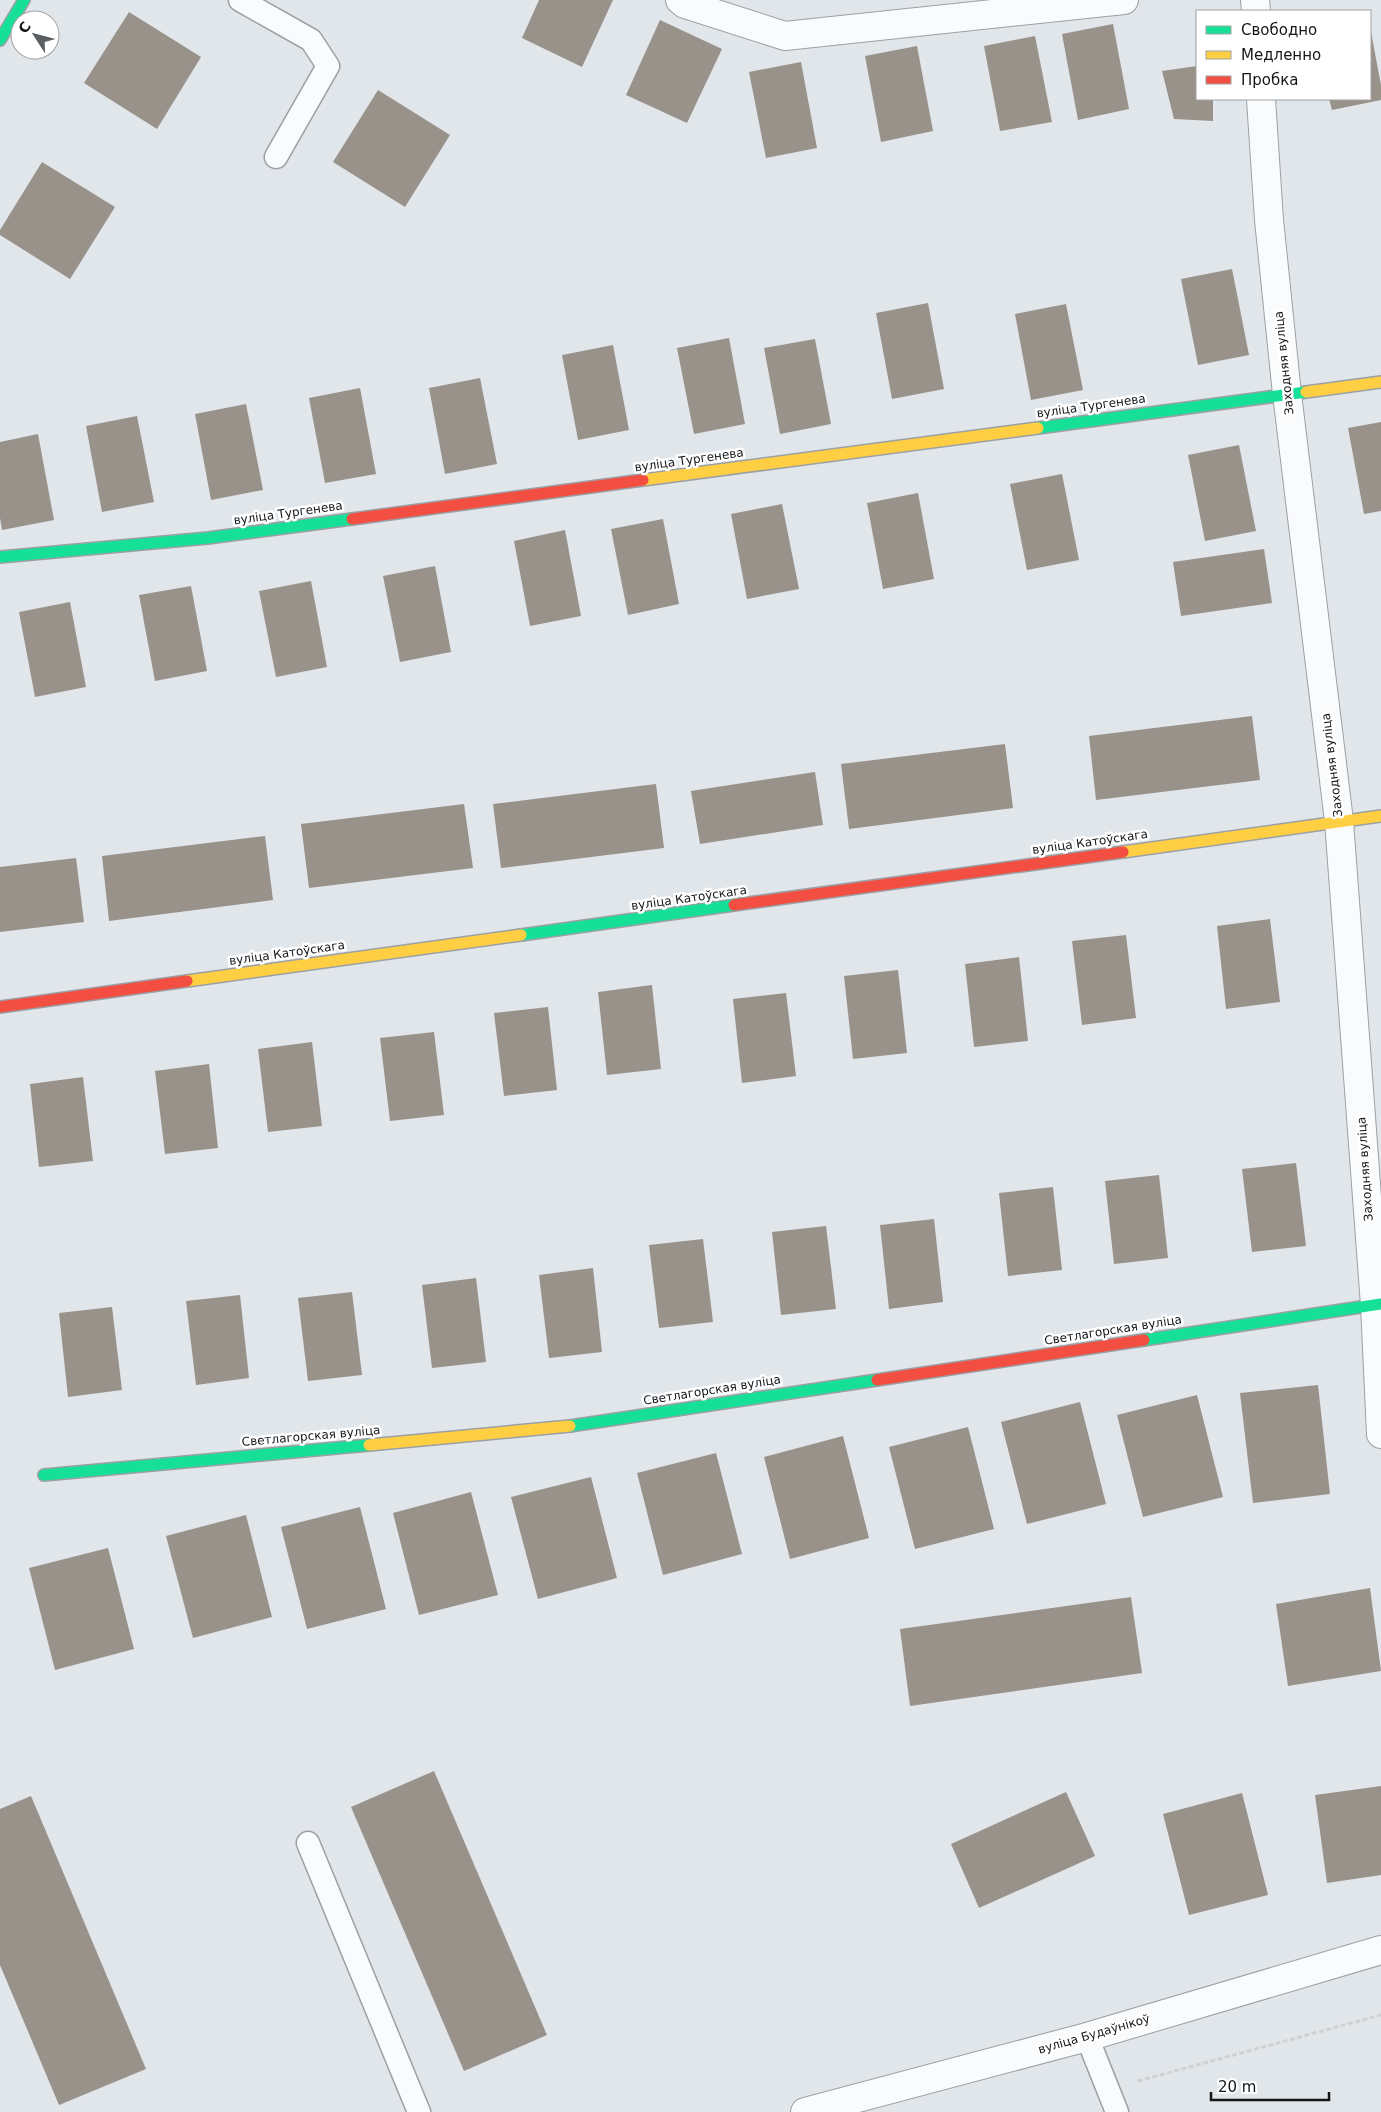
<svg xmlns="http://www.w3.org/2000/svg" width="1381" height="2112" viewBox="0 0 1381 2112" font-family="'DejaVu Sans',sans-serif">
<rect width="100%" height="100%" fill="#e1e6eb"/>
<g fill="#98928b">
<polygon points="539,0 613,0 582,67 522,38"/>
<polygon points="129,12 201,57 157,129 84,83"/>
<polygon points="660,20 722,49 687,123 626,95"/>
<polygon points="1113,24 1129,109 1078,120 1062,34"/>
<polygon points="1371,32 1381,85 1381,100 1332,110 1329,99 1370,99"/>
<polygon points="1035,36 1052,122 1000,131 984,46"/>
<polygon points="917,46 933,131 881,142 865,56"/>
<polygon points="801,62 817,148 766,158 749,72"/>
<polygon points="1197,66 1197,99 1213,99 1213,121 1174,119 1162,71"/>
<polygon points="378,90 450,135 405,207 333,162"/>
<polygon points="42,162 115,207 70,279 0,235 0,230"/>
<polygon points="1232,269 1249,355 1198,365 1181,279"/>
<polygon points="928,303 944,389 892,399 876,313"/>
<polygon points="1066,304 1083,390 1031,400 1015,314"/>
<polygon points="729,338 745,424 694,434 677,348"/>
<polygon points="815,339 831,424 780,434 764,348"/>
<polygon points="613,345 629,430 578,440 562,355"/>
<polygon points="480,378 497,464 445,474 429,388"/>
<polygon points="360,388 376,474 325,483 309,398"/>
<polygon points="246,404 263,490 211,500 195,414"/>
<polygon points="137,416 154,502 102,512 86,426"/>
<polygon points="1381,422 1381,511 1364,514 1348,428"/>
<polygon points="38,434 54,520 2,530 0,518 0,442"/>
<polygon points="1239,445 1256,531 1205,541 1188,455"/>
<polygon points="1062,474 1079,560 1027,570 1010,484"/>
<polygon points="918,493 934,579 883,589 867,503"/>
<polygon points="782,504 799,589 747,599 731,514"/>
<polygon points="663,519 679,604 628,615 611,529"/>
<polygon points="565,530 581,616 530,626 514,541"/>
<polygon points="1264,549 1272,603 1181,616 1173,562"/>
<polygon points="435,566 451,652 400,662 383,576"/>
<polygon points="311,581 327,667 276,677 259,591"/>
<polygon points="191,586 207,671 155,681 139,595"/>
<polygon points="70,602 86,687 35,697 19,612"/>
<polygon points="1252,716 1260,780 1096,800 1089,736"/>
<polygon points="1005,744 1013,808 849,829 841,764"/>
<polygon points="815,772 823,825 700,844 691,791"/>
<polygon points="656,784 664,848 501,868 493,804"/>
<polygon points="464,804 473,868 309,888 301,824"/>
<polygon points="265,836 273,900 109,921 102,856"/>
<polygon points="76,858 84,922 0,932 0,867"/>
<polygon points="1270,919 1280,1002 1226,1009 1217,926"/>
<polygon points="1126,935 1136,1018 1082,1025 1072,941"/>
<polygon points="1019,957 1028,1041 974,1047 965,964"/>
<polygon points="898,970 907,1053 853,1059 844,976"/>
<polygon points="652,985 661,1069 607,1075 598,992"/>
<polygon points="786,993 796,1076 742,1083 733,999"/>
<polygon points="548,1007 557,1090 504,1096 494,1013"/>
<polygon points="434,1032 444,1115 390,1121 380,1038"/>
<polygon points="312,1042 322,1126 268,1132 258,1049"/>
<polygon points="209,1064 218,1148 165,1154 155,1071"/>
<polygon points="83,1077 93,1161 39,1167 30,1084"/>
<polygon points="1296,1163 1306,1246 1252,1252 1242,1169"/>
<polygon points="1159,1175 1168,1258 1114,1264 1105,1181"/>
<polygon points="1053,1187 1062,1270 1008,1276 999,1193"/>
<polygon points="934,1219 943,1302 889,1309 880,1225"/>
<polygon points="826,1226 836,1309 781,1315 772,1232"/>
<polygon points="703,1239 713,1322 659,1328 649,1245"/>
<polygon points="593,1268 602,1352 549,1358 539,1275"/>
<polygon points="476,1278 486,1362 432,1368 422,1285"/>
<polygon points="352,1292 362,1375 308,1381 298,1298"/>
<polygon points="240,1295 249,1378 196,1385 186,1301"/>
<polygon points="112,1307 122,1390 68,1397 59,1313"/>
<polygon points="1318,1385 1330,1494 1253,1503 1240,1393"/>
<polygon points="1197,1395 1223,1497 1143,1517 1117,1415"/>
<polygon points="1080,1402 1106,1504 1027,1524 1001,1422"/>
<polygon points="968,1427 994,1529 915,1549 889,1447"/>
<polygon points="843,1436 869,1538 790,1559 764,1457"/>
<polygon points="716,1453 742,1554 663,1575 637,1473"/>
<polygon points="591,1477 617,1578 538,1599 511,1497"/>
<polygon points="471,1492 498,1595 419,1615 393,1513"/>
<polygon points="360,1507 386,1609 307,1629 281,1527"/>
<polygon points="246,1515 272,1617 193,1638 166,1536"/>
<polygon points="108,1548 134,1649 55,1670 29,1568"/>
<polygon points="1370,1588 1381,1671 1288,1686 1276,1604"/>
<polygon points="1131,1597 1142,1673 910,1706 900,1629"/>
<polygon points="434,1771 547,2035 464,2071 351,1807"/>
<polygon points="1381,1786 1381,1875 1327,1883 1315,1795"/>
<polygon points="1066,1792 1095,1856 979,1908 951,1844"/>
<polygon points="1242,1793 1268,1895 1189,1915 1163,1814"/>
<polygon points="31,1796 146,2069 59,2105 0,1965 0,1809"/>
</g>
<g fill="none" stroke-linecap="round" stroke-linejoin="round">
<defs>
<g id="lane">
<polyline points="240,0 311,40 328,66 276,157"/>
<polyline points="308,1843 419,2112"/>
<polyline points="1087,2037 1117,2112"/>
</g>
<g id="street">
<polyline points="680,0 685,4 785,36 1124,0"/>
<polyline points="1255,0 1256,11"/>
<polyline points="1261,99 1269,220 1287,394 1339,821 1375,1305 1381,1434"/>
<polyline points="805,2112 1087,2037 1381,1950"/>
</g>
<g id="fast">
<polyline points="0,40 24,0"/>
<polyline points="1038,428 1306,392"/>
<polyline points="0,557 208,538 352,519"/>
<polyline points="521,935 734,905"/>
<polyline points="1144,1340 1381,1304"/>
<polyline points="570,1426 877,1380"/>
<polyline points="44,1475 369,1445"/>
</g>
<g id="slow">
<polyline points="1306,392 1381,382"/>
<polyline points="643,480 1038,428"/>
<polyline points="1123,852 1381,816"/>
<polyline points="187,981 521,935"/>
<polyline points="369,1445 570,1426"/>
</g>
<g id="jam">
<polyline points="352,519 643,480"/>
<polyline points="734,905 1123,852"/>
<polyline points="0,1007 187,981"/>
<polyline points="877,1380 1144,1340"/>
</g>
</defs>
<use href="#lane" stroke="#9ca0a4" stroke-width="25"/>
<use href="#street" stroke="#9ca0a4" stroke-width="30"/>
<use href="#fast" stroke="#9ca0a4" stroke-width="14"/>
<use href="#slow" stroke="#9ca0a4" stroke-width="14"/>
<use href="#jam" stroke="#9ca0a4" stroke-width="14"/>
<polyline stroke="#cfd1d2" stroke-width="3" stroke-dasharray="5 2.5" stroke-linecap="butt" points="1138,2081 1381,2015"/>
<use href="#lane" stroke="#fafbfc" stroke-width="22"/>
<use href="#street" stroke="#fafbfc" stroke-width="28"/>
<use href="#fast" stroke="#16e098" stroke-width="11"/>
<use href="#slow" stroke="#ffcf43" stroke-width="11"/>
<use href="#jam" stroke="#f24e42" stroke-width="11"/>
</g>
<g text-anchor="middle" stroke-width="5" stroke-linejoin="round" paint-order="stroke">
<g font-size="12" fill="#131619" stroke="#fff">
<text transform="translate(1284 363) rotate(-96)" y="4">Заходняя вуліца</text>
<text transform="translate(1091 406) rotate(-8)" y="4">вуліца Тургенева</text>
<text transform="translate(689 460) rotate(-8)" y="4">вуліца Тургенева</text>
<text transform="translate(288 513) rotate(-8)" y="4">вуліца Тургенева</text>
<text transform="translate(1332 765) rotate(-97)" y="4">Заходняя вуліца</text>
<text transform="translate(1090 842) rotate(-8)" y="4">вуліца Катоўскага</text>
<text transform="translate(689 898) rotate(-8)" y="4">вуліца Катоўскага</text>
<text transform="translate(287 953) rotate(-8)" y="4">вуліца Катоўскага</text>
<text transform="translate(1365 1169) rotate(-94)" y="4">Заходняя вуліца</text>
<text transform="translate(1113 1330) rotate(-9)" y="4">Светлагорская вуліца</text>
<text transform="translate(712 1390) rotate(-9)" y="4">Светлагорская вуліца</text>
<text transform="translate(311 1436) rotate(-5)" y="4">Светлагорская вуліца</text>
<text transform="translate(1094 2034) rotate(-16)" y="4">вуліца Будаўнікоў</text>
</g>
</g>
<rect x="1196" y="10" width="175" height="90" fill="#ffffff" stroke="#a1a2a3"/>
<rect x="1206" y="26" width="25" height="8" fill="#16e098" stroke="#a1a2a3"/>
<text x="1241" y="35" font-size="15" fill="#131619">Свободно</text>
<rect x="1206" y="51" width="25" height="8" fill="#ffcf43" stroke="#a1a2a3"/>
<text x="1241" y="60" font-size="15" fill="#131619">Медленно</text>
<rect x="1206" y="76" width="25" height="8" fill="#f24e42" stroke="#a1a2a3"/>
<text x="1241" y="85" font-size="15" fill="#131619">Пробка</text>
<g transform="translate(35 35) rotate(306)"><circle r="24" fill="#ffffff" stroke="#a1a2a3"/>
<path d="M0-4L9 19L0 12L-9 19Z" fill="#5b5f62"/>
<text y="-8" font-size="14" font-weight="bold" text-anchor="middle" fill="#131619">С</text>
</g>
<path d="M1211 2092v8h118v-8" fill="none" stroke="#131619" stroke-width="2.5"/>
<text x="1218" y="2092" font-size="15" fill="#131619" stroke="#ffffff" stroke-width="4" paint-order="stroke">20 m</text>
</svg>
